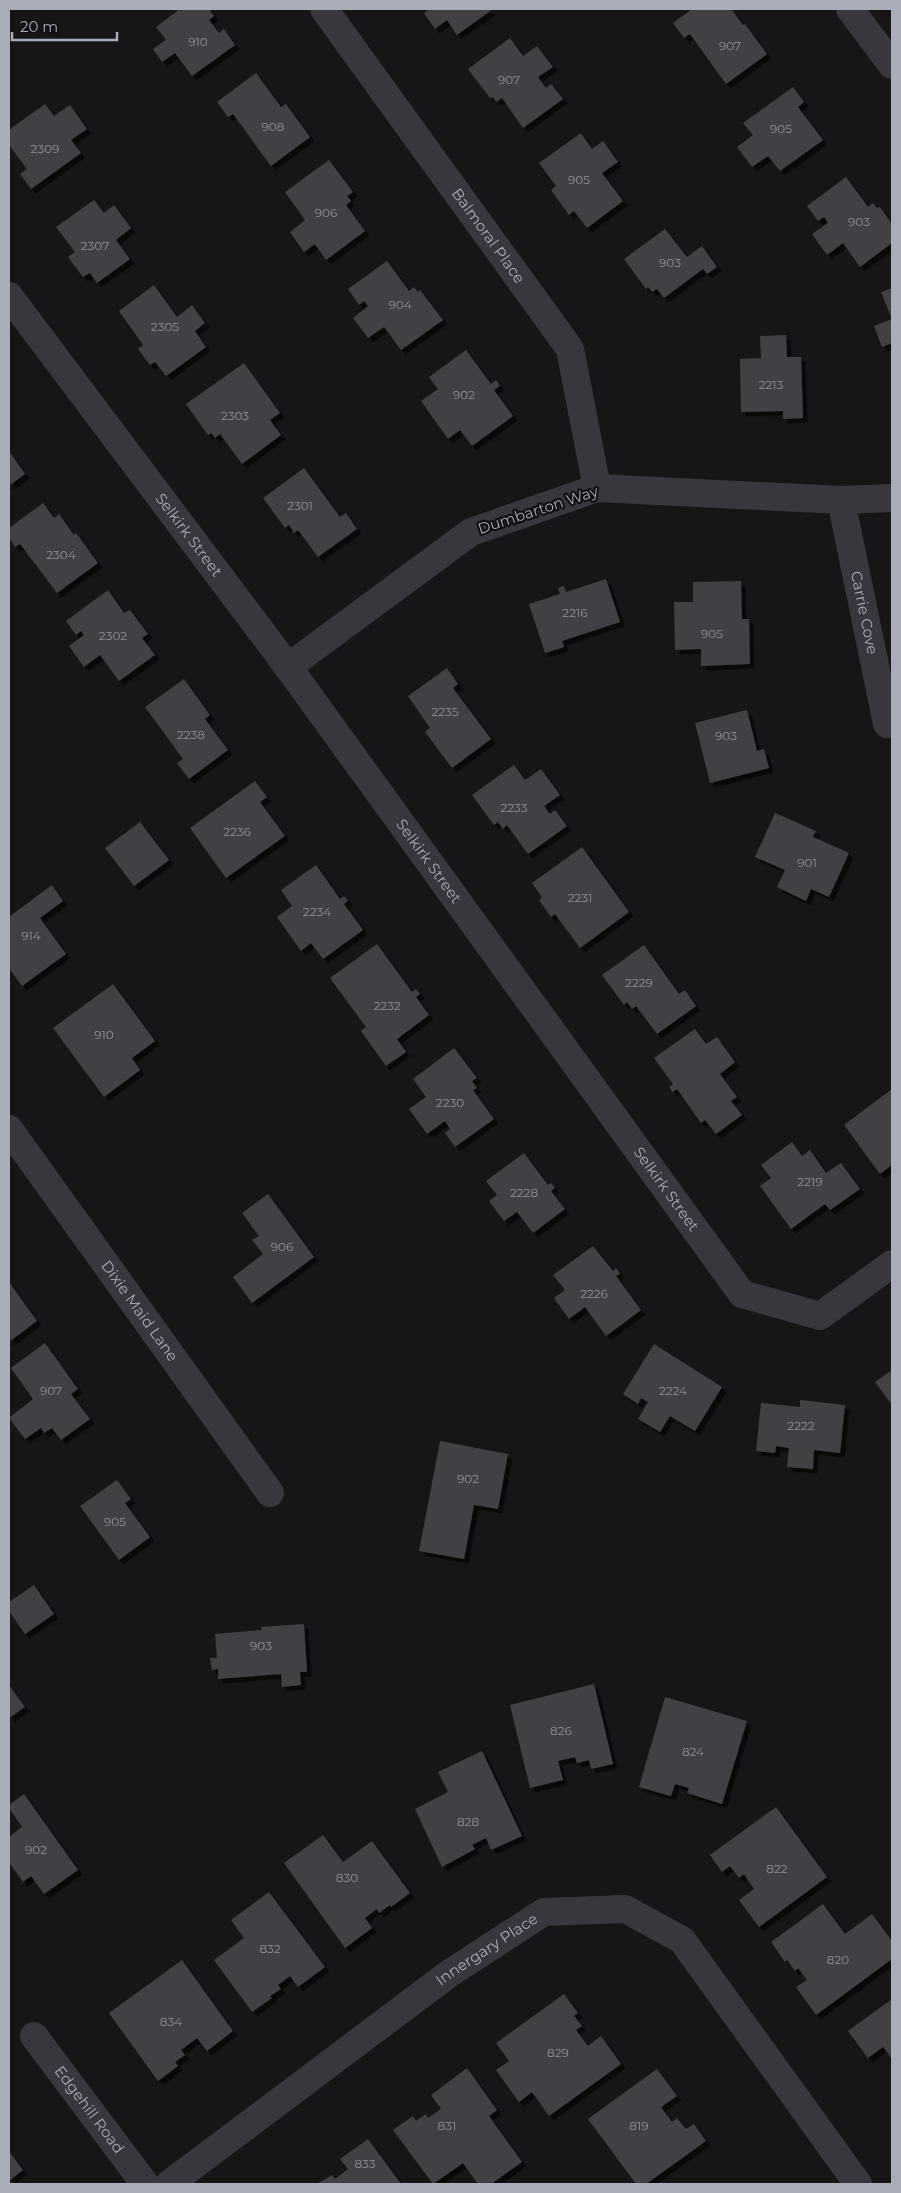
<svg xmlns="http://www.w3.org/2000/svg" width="901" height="2193" viewBox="0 0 901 2193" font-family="Montserrat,sans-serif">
<defs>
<filter id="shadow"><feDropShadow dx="4.5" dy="4.5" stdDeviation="0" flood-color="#0009"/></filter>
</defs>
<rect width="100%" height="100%" fill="#161618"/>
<g fill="#404145" filter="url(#shadow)">
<polygon points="180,9 213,9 210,11 214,16 209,20 219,33 224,29 235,45 192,76 175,53 162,62 153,49 166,40 156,27"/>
<polygon points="430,9 493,9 457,35 447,20 435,29 424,13"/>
<polygon points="692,9 731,9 743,25 745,24 767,54 726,84 690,34 684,38 673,23"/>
<polygon points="510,38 523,56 537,46 553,67 538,77 546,88 551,84 563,99 523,128 502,98 496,102 493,97 490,98 468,69"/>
<polygon points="256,73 281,107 286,104 310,137 271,166 233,114 228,117 217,102"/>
<polygon points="793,87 804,102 798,107 823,140 780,171 768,156 752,167 737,147 753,135 743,123"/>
<polygon points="45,104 54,116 70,105 87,129 71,140 81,153 31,189 20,174 27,169 9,145 9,130"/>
<polygon points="581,133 592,149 603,141 618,162 602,173 623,201 587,228 574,211 569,215 551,190 556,186 539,163"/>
<polygon points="329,160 353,192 347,196 351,201 346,205 365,231 326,260 315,244 304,252 290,232 305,220 285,192"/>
<polygon points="846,177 868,207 873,203 877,208 880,207 892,224 892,243 860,267 843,243 827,255 812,234 828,223 824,217 818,221 807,206"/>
<polygon points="94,200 104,213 114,205 131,228 116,240 130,259 97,283 90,273 83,277 68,257 75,252 56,227"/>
<polygon points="665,229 687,257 702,246 717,267 707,274 703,269 664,298 657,289 652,292 648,287 646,289 624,259"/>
<polygon points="387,261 409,291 414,287 418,292 420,290 443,320 401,350 384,327 368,338 353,318 368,306 364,301 359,305 348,289"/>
<polygon points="154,285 177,317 192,305 205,323 195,331 206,347 166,376 155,362 150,365 138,349 143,345 119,311"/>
<polygon points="892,288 892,343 882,347 874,326 892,319 881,292"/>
<polygon points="786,335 787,357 801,357 803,418 783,419 783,411 741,412 740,359 761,358 760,336"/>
<polygon points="466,350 491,384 496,380 500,386 494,390 513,416 472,446 460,430 448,439 421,401 438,389 429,377"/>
<polygon points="244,363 280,413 270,420 281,435 242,464 220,434 215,438 211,433 208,435 186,404"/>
<polygon points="9,451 25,474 9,486"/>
<polygon points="304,468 340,517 346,513 357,529 318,557 298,530 294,533 289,525 285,528 263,498"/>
<polygon points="43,503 54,518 59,514 74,535 76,533 98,563 57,593 20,544 15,547 9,538 9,528"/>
<polygon points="606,579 620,622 562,641 564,647 545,653 529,604 560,594 558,588 564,586 566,592"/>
<polygon points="741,581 742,619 749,619 750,664 701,666 701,649 675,650 674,602 693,602 693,582"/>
<polygon points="108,590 124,613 130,610 148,634 142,638 155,655 119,681 100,655 84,667 69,646 84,635 81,631 76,635 66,621"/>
<polygon points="447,668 458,684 453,688 491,739 452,768 425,732 430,728 408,696"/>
<polygon points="184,679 210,715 205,719 228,750 189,779 177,763 183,759 145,707"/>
<polygon points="747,710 757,751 764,749 769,768 710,783 695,723"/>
<polygon points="514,765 525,780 541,769 560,795 544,806 550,814 555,810 567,826 528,854 507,825 503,829 498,822 494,825 472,795"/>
<polygon points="255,781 267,797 260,802 285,836 226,878 190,828"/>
<polygon points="775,813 816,831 813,837 849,853 829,897 811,889 806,901 777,887 785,870 755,857"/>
<polygon points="140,822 169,860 134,886 105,848"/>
<polygon points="582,847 629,912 580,948 555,914 551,917 539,900 542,897 532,883"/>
<polygon points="316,865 340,899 344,896 348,901 344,904 363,930 323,959 311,943 301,951 277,917 292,906 281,890"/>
<polygon points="52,885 63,901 40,918 66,954 22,986 9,968 9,917"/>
<polygon points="377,944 412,992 416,989 420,994 416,997 429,1015 397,1039 406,1052 386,1066 361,1031 366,1027 330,978"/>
<polygon points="644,945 679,994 685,990 696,1006 657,1034 636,1006 632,1009 627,1002 624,1005 602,975"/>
<polygon points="113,984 155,1041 132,1058 140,1070 104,1097 53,1028"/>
<polygon points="695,1029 706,1044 717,1037 735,1062 720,1074 737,1097 731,1101 742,1115 716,1134 705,1120 701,1123 677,1089 673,1092 669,1087 673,1084 654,1058"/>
<polygon points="454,1048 477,1078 472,1081 477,1088 473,1090 494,1119 455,1147 445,1133 450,1129 445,1121 427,1134 409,1109 426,1097 413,1079"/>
<polygon points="892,1089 892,1165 880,1174 844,1125"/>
<polygon points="792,1142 802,1156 810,1150 826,1173 841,1163 860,1189 830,1210 825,1204 791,1229 760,1186 771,1178 761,1165"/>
<polygon points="524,1153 548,1185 551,1183 555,1188 551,1191 565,1209 533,1233 517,1212 504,1221 489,1201 497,1195 486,1181"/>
<polygon points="268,1194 314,1257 252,1303 233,1277 263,1254 252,1240 259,1236 242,1213"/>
<polygon points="593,1246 613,1271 616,1268 620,1274 616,1276 641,1310 606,1336 585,1307 569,1319 554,1298 565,1290 553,1275"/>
<polygon points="9,1282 37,1321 9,1342"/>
<polygon points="45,1343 78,1389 71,1394 90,1419 61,1440 52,1428 44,1433 41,1428 25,1439 9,1418 33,1399 11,1368"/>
<polygon points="654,1344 722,1387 695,1431 670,1416 660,1432 638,1419 648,1402 641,1398 638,1404 623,1394"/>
<polygon points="892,1370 892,1405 875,1382"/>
<polygon points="800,1400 845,1405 840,1453 814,1450 813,1469 787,1467 789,1448 776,1446 775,1453 756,1451 761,1403 800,1407"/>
<polygon points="440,1441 508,1454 498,1509 474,1505 464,1559 419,1551"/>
<polygon points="117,1480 131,1499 125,1503 150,1537 119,1560 80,1506"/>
<polygon points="34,1585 54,1614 25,1634 9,1611 9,1602"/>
<polygon points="304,1624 307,1672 300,1672 301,1685 282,1687 281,1674 218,1679 218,1669 212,1670 210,1658 217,1658 215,1634 262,1630 261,1627"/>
<polygon points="594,1684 613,1764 591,1769 589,1760 577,1763 575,1757 558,1761 563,1780 530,1788 510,1705"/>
<polygon points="9,1685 25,1707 9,1718"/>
<polygon points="665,1697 747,1721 722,1804 687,1793 689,1788 675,1784 671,1796 639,1787"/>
<polygon points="482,1751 522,1836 491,1850 486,1838 472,1845 475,1849 442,1867 415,1809 448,1792 438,1772"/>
<polygon points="24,1794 78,1870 44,1894 31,1876 23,1882 9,1862 9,1837 22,1827 9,1808 9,1805"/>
<polygon points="776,1807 827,1877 759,1927 739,1900 754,1889 744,1874 739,1878 730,1866 722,1872 710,1855"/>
<polygon points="323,1835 343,1862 372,1841 410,1893 391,1907 390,1905 379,1913 377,1909 365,1918 372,1928 345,1948 284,1863"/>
<polygon points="269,1892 325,1967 298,1987 290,1976 278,1985 281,1989 270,1996 272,1998 252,2012 214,1960 244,1938 231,1920"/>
<polygon points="823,1904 845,1934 872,1914 892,1941 892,1959 816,2015 796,1987 807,1980 798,1968 795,1971 787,1960 785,1962 771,1942"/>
<polygon points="182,1960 233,2031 207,2051 197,2038 181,2050 185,2055 175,2062 178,2066 158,2081 109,2013"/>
<polygon points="564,1994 578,2013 574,2016 582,2026 576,2030 588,2046 601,2036 621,2064 549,2116 532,2092 519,2102 496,2070 509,2061 496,2043"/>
<polygon points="892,1999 892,2059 883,2047 868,2058 848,2031"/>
<polygon points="467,2068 497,2110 489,2116 522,2162 491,2184 478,2184 463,2163 433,2184 393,2130 413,2116 416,2121 426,2114 428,2118 441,2109 431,2095"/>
<polygon points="657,2069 677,2096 661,2107 672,2122 677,2118 686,2129 694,2124 706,2141 646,2184 636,2184 588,2119"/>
<polygon points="368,2139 401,2184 317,2184 332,2175 335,2179 348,2169 340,2159"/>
<polygon points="9,2151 23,2170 9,2181"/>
</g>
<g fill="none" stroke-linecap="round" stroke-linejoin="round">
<g stroke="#37383d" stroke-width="28">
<path id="s1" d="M324 9 570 349 597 488"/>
<polyline points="850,9 892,65"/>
<path id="s2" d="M9 296 288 667 742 1294 820 1316 892 1264"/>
<path id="s3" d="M841 500 887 724"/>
<polyline points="288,667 471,532 597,488 841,500 892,498"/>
<path id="s4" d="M9 1129 270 1493"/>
<path id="s5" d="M34 2036 145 2184"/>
<path id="s6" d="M169 2184 450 1973 544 1912 625 1909 682 1940 858 2184"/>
</g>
</g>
<g text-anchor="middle" stroke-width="4.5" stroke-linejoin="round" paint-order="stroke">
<g font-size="12" fill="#8e929b">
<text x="198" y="46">910</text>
<text x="730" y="50">907</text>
<text x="509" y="84">907</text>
<text x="273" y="131">908</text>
<text x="781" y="133">905</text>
<text x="45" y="153">2309</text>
<text x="579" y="184">905</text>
<text x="326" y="217">906</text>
<text x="859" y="226">903</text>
<text x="95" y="250">2307</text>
<text x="670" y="267">903</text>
<text x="400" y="309">904</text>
<text x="165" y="331">2305</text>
<text x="771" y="389">2213</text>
<text x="464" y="399">902</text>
<text x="235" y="420">2303</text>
<text x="300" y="510">2301</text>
<text x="61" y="559">2304</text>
<text x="575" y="617">2216</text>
<text x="712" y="638">905</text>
<text x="113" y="640">2302</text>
<text x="445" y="716">2235</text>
<text x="191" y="739">2238</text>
<text x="726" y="740">903</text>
<text x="514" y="812">2233</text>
<text x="237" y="836">2236</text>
<text x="807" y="867">901</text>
<text x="580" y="902">2231</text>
<text x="317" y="916">2234</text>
<text x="31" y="940">914</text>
<text x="639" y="987">2229</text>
<text x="387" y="1010">2232</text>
<text x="104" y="1039">910</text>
<text x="450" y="1107">2230</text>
<text x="810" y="1186">2219</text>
<text x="524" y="1197">2228</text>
<text x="282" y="1251">906</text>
<text x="594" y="1298">2226</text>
<text x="51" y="1395">907</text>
<text x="673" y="1395">2224</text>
<text x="801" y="1430">2222</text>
<text x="468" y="1483">902</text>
<text x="115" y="1526">905</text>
<text x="261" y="1650">903</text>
<text x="561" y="1735">826</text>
<text x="693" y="1756">824</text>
<text x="468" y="1826">828</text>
<text x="36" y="1854">902</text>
<text x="777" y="1873">822</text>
<text x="347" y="1882">830</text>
<text x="270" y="1953">832</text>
<text x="838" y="1964">820</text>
<text x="171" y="2026">834</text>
<text x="558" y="2057">829</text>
<text x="447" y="2130">831</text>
<text x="639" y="2130">819</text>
<text x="365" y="2168">833</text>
</g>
<g font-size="15" fill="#a8adb8" stroke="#111113">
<text dy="5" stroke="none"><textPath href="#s1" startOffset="280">Balmoral Place</textPath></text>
<text transform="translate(538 510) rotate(-18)" y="5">Dumbarton Way</text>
<text dy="5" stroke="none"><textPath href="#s2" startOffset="299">Selkirk Street</textPath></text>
<text dy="5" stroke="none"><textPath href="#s3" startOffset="115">Carrie Cove</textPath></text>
<text dy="5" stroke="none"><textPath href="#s2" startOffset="704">Selkirk Street</textPath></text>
<text dy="5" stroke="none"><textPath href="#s2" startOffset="1109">Selkirk Street</textPath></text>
<text dy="5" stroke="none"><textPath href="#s4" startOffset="224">Dixie Maid Lane</textPath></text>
<text dy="5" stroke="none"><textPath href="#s6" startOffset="395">Innergary Place</textPath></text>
<text dy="5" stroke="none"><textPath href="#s5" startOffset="92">Edgehill Road</textPath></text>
</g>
</g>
<rect width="901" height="2193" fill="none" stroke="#a8adb8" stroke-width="20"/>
<path d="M12 32v8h105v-8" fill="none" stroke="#a8adb8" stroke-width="2.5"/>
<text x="20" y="32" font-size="15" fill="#a8adb8" stroke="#111113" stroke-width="4" paint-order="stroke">20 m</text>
</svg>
